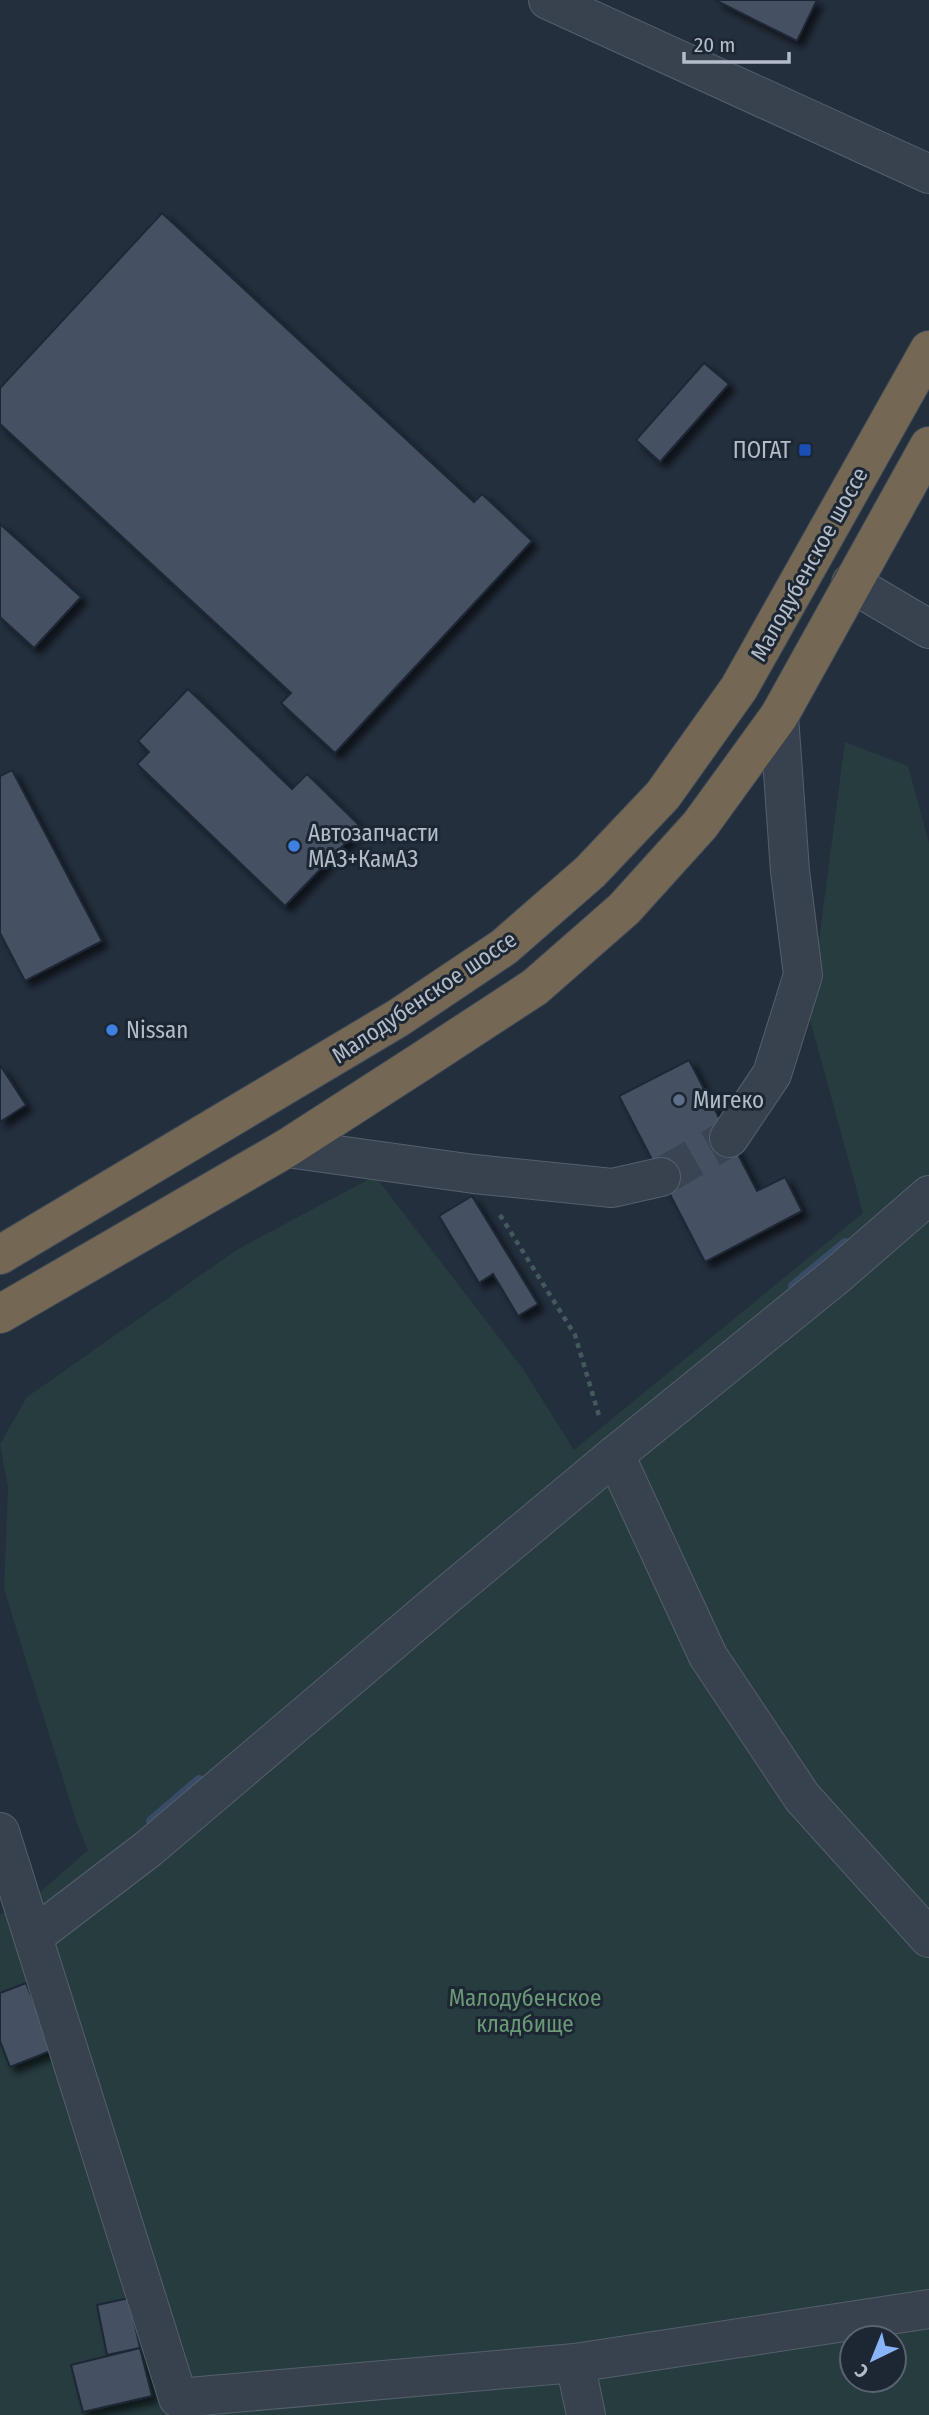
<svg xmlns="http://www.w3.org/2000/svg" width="929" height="2415" viewBox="0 0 929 2415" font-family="'Fira Sans Condensed',sans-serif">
<defs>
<filter id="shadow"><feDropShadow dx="6" dy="6" stdDeviation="3.5" flood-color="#0009"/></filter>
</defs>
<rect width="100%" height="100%" fill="#242f3e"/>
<path fill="#263c3f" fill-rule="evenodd" d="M845 742 908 766 929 843V2415H0V1914L24 1906 88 1850 77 1824 4 1589 8 1488 0 1444 27 1397 238 1249 375 1176 523 1369 574 1450 863 1213 809 1016ZM852 2338H894V2380H852Z"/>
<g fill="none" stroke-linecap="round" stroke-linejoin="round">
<g stroke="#394c67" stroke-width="10">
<polyline points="793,1286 845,1243"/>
<polyline points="151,1821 199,1780"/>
</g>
</g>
<g fill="#455162" stroke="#1f2835" stroke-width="2" filter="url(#shadow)">
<polygon points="715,0 817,0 797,41"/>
<polygon points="162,213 474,502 482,494 532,541 335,753 281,703 291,693 0,424 0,388"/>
<polygon points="704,363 729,384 660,462 636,440"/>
<polygon points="0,524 81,597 34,648 0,617"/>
<polygon points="188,689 292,789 307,774 361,827 285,906 137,764 149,752 138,741"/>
<polygon points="12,770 102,941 25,981 0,933 0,776"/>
<polygon points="689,1060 757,1191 785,1177 802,1211 705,1262 619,1096"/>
<polygon points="0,1065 26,1105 0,1122"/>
<polygon points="472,1196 538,1304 518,1316 493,1274 479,1283 439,1216"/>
<polygon points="26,1983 53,2050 10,2067 0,2041 0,1993"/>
<polygon points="129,2298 140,2348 107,2355 97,2305"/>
<polygon points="140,2348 152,2396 83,2412 71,2365"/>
</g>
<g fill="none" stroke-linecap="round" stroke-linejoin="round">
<polyline stroke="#3a4453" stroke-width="38" stroke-dasharray="38 19" stroke-linecap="butt" points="661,1177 729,1138"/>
<defs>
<g id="minor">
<polyline points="548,0 929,174"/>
<polyline points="851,583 929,629"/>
<polyline points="729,1138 772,1074 803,975 790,871 779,716"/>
<polyline points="287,1148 474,1174 612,1188 661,1177"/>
<polyline points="615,1455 708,1656 802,1797 929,1938"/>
<polyline points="0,1832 178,2398 575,2363 929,2309"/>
<polyline points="34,1936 148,1849 441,1600 615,1455 837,1275 929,1195"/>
<polyline points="575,2363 586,2415"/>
</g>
<g id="highway">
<polyline points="0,1255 398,1018 504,947 590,872 663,795 739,688 929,350"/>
<polyline points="0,1314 287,1148 425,1059 535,987 624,909 700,825 779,716 929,446"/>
</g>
</defs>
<use href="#minor" stroke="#565f6c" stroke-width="40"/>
<use href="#highway" stroke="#434c59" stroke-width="40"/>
<polyline stroke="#44595c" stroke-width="4.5" stroke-dasharray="5 5" stroke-linecap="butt" points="500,1215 575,1335 600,1419"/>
<use href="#minor" stroke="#38414e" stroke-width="38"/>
<use href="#highway" stroke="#746855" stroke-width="38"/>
</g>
<rect fill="#1a4fb4" stroke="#1d2633" stroke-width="2.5" x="798" y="443" width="14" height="14" rx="3.5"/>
<g fill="#3f7fe0" stroke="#1d2633" stroke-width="2.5">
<circle cx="294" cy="846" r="7"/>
<circle cx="112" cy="1030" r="7"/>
</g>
<circle fill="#5c6f8a" stroke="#1d2633" stroke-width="2.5" cx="679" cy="1100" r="7"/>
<g text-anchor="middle" stroke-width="6" stroke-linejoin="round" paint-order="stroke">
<g font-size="23" fill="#b4bcc9" stroke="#1d2633" text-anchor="start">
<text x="791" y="458" text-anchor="end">ПОГАТ</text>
<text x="308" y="841">Автозапчасти<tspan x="308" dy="26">МАЗ+КамАЗ</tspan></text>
<text x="126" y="1038">Nissan</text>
<text x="693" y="1108">Мигеко</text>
</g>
<g font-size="23" fill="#b4bcc9" stroke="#1d2633">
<text transform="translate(809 564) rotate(-61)" y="8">Малодубенское шоссе</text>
<text transform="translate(424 997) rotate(-34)" y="8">Малодубенское шоссе</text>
</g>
<g font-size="23" fill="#6b9a76" stroke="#1d2633">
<text x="525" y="2006">Малодубенское<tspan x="525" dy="26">кладбище</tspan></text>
</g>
</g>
<g transform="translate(873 2359) rotate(223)"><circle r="33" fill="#1d2633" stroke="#59626f" stroke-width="2"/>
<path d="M0-5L12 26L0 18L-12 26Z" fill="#8ab4f8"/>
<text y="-10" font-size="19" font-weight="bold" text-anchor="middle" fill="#b4bcc9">С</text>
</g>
<path d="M684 52v10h105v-10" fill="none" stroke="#b4bcc9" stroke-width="3.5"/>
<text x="694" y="52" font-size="21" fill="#b4bcc9" stroke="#1d2633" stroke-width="5" paint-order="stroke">20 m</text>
</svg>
